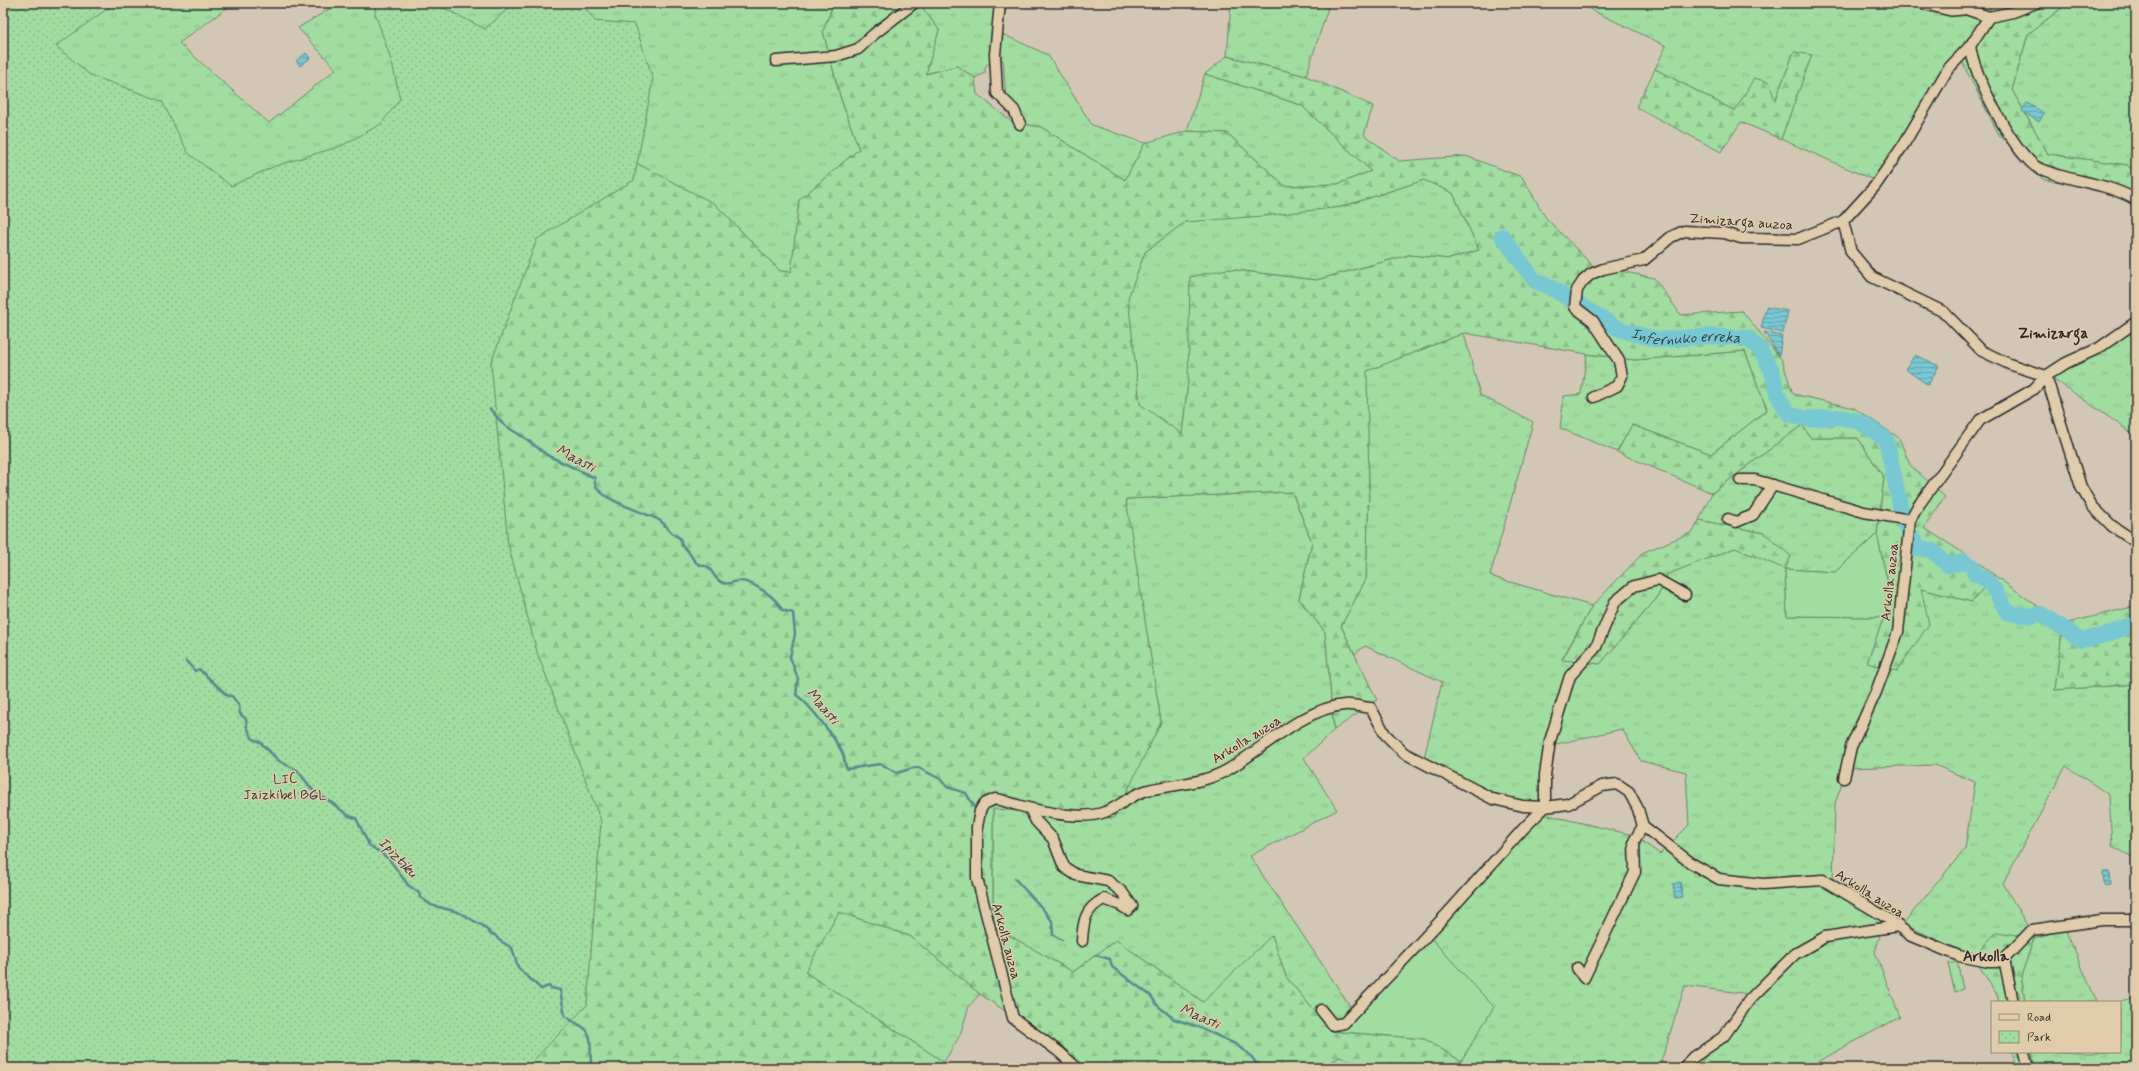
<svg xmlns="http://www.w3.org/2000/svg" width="2139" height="1071" viewBox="0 0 2139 1071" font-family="Mynerve,sans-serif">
<defs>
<pattern id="grass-tufts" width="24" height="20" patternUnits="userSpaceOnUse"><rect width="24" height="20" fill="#a1dca1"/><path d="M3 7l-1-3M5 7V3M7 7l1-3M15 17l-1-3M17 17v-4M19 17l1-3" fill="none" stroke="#8bbd8b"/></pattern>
<pattern id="forest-firs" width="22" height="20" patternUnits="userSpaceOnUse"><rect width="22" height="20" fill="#a1dca1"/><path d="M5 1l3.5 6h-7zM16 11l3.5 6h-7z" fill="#8bbd8b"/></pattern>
<pattern id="park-dots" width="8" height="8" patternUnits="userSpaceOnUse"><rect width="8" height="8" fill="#a1dca1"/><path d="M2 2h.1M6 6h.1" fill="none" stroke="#8bbd8b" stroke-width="1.8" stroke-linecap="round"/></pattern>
<pattern id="water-rules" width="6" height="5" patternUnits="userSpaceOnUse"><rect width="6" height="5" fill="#77c8d2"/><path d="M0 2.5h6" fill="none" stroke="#62a3ab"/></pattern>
</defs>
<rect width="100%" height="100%" fill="#d2c7b5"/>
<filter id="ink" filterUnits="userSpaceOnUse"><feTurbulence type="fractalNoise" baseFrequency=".025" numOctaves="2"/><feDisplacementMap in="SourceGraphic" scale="8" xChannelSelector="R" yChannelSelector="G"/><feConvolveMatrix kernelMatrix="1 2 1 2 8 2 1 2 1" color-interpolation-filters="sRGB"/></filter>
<g filter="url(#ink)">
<g fill="url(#grass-tufts)" stroke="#668466" fill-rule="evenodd">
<polygon points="97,3 234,3 179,43 269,123 336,69 298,28 339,3 834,3 823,31 840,96 859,149 799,200 792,272 780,271 715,204 388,119 220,258 3,49"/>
<polygon points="919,3 1007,3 1000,33 1048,55 1092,125 1145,143 1125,180 1041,127 1012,122 1018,113 1006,98 1003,60 993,60 985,67 985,73 975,78 957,66 925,74 939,30"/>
<polygon points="1231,3 1314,3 1328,8 1306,76 1227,56"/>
<polygon points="1577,3 1940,3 1989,17 1990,3 2014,3 1989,17 1878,182 1781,139 1811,55 1794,52 1775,101 1735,111 1655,69 1666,46"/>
<polygon points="2068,3 2136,3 2136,172 2127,165 2048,154 2012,90 2028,34"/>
<polygon points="1205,74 1301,105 1371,171 1338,184 1285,186 1227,133 1187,131"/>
<polygon points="1424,180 1453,193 1479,250 1450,259 1409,255 1316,280 1227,269 1188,382 1182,435 1140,405 1127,298 1145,252 1185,222 1341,207"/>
<polygon points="2136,322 2136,436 2051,377"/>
<path d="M1464 333 1480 395 1533 422 1490 576 1592 606 1562 659 1600 664 1657 598 1667 574 1735 548 1764 533 1699 520 1712 493 1802 425 1811 438H1858L1884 478 1877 534 1835 572 1785 569 1787 616 1884 617 1867 663 1921 589 1972 602 1994 575 2063 624 2055 690 2136 684V859L2112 846 2109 795 2066 766 2003 883 2034 938 2065 929 2097 1002H2025L2021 976 2034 938 1973 956 1903 924 1965 849 1975 782 1935 765 1848 768 1835 803 1833 884 1885 919 1875 952 1900 1017 1817 1062 1818 1068H1696L1758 995 1685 986 1659 1068H1457L1493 1007 1427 934 1539 813 1423 762 1442 682 1365 646 1355 654 1341 626 1366 579 1369 488 1366 371ZM1622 729 1641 761 1686 772 1689 825 1660 854 1633 835 1539 813 1544 747Z"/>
<polygon points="1745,351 1767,410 1711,454 1632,425 1617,452 1560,428 1564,396 1581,394 1587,354 1635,360"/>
<polygon points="1292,492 1312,542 1299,599 1325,632 1334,730 1304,758 1337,810 1250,856 1350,1006 1331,1031 1286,977 1272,936 1203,1002 1116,940 1073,972 993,926 993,808 1113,818 1161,722 1125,499"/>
<polygon points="839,912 910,936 980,994 969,1006 960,1035 944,1062 804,972"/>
<polygon points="2136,999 2136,1068 2035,1068 2032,1052 2120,1052 2120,1002"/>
<polygon points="1342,1055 1384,1068 1322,1068"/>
</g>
<g fill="url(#forest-firs)" stroke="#668466" fill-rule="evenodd">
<path d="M834 3H919L939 30 926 74 957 66 975 78 977 94 1012 122 1041 127 1125 180 1145 143 1187 131 1227 133 1285 186 1338 184 1371 171 1301 105 1205 74 1227 56 1306 76 1373 106 1364 135 1399 161 1466 156 1522 177 1546 218 1592 265 1654 278 1681 315 1742 311 1782 360 1793 394 1854 408 1899 438 1910 465 1945 497 1924 528 1978 562 1994 575 1972 602 1921 589 1929 624 1897 671 1867 663 1891 598 1877 534 1884 478 1858 438H1811L1802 425 1712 493 1617 452 1632 425 1711 454 1767 410 1745 351 1635 360 1587 354 1464 333 1367 371 1369 488 1366 579 1341 626 1377 700 1334 730 1325 632 1299 599 1312 542 1292 492 1126 499 1161 722 1114 818 993 809V926L1073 972 1116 940 1203 1002 1272 935 1286 977 1331 1031 1425 1039 1461 1061 1457 1068H1377L1339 1057 1322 1068H1083L1075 1058 980 994 910 936 839 912 805 972 944 1062 942 1068H34L3 68 220 258 388 119 446 64 715 204 780 271 791 272 799 200 859 149 840 96 823 31ZM1424 180 1453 193 1479 250 1450 259 1409 255 1316 280 1227 269 1190 277 1188 382 1182 434 1140 404 1128 298 1145 252 1185 222 1263 216 1341 207Z"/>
<polygon points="2014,3 2068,3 2028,34 2012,90 2048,154 2127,165 2136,172 2136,205 2113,188 2044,180 1999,135 1960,58 1989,17"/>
<polygon points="1794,52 1812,55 1781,139 1741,122 1721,152 1636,107 1655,69 1735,111 1754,78 1769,82 1775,101"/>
<polygon points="1699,520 1764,533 1791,556 1785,569 1735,548 1668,574 1657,598 1600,664 1562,660 1592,606 1644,552 1693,532"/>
<polygon points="2136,606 2136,684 2055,690 2063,624"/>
<polygon points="1997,932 2034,938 2021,976 2025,1002 1999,1002 1997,995 1973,956"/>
<polygon points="2012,1052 2032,1052 2035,1068 2016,1068"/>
<polygon points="1661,1062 1680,1068 1659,1068"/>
</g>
<polygon fill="url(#park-dots)" stroke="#668466" points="3,3 115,3 56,46 90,75 162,101 188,153 231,186 275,166 341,146 381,124 400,99 392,63 375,13 376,3 434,3 485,29 511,6 511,3 582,3 595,21 635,24 653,79 634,180 537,239 491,363 508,544 537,652 601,821 587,1005 526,1068 3,1068"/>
<g fill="#a1dca1" stroke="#668466">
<polygon points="1877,534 1891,598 1884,617 1787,616 1785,569 1835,572"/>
<polygon points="1427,934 1494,1007 1461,1061 1425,1039 1331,1031 1350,1006"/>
<polygon points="1957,962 1963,989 1955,992 1948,964"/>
</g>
<g fill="url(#water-rules)" stroke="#59898f">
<polygon points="306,53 310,58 300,66 296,61"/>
<polygon points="2027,103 2044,113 2039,122 2022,111"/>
<polygon points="1766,307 1788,311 1783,333 1761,328"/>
<polygon points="1764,332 1782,336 1779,356"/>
<polygon points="1915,355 1939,366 1928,385 1905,369"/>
<polygon points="2103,872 2109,872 2110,885 2104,886"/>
<polygon points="1680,882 1683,897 1675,898 1673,884"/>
</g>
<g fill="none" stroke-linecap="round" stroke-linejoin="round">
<g stroke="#59898f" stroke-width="2.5">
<path d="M490 409 504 425 525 438 547 455 595 478C589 498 646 512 659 520 667 525 671 535 680 538L682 546C692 551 691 564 704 566"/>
<path d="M706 566C714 571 714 580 723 583 729 585 732 582 738 581 752 580 777 598 782 610L793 613 795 634 790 657 798 679 796 695C808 702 835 738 842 752 845 757 844 764 847 769L880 764 897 773 913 768H919L940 779 947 787 966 793 976 810"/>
<polyline points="186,661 195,671 199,669 228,696 232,696 239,706 240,714 246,719 247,728 253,739 260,742 279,761 297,770 315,793 328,800 349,816 356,818 369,845 389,859 408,885 419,893 420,897 431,905 458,912 483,926 491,934 495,935 499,940 512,948 518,967 525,975"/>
<polyline points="1015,879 1042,908 1052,921 1053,935 1062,940"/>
<polyline points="1095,955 1110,959 1112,967 1151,996 1157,1005 1174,1019 1199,1027 1235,1044 1250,1055 1260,1068"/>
<path d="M527 976 541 989 549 986 551 988 560 990 565 1016C571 1021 578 1023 584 1028 595 1035 588 1057 592 1068"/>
</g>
<path stroke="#77c8d2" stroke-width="16" id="s1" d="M1502 236 1535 281 1548 286 1619 329 1658 340 1711 336 1747 338 1759 348 1772 370 1777 394 1788 413 1806 419 1839 417 1860 422 1886 439 1904 523 1918 548 1931 550 1948 565 1965 562 1972 566 1975 574C1994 581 1998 598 2008 613L2031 616 2041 614 2082 640 2106 635 2136 623"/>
<defs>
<g id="minor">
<polyline points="1000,3 995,54 997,93 1014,110 1020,124"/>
<polyline points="1963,8 1989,17 1970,46 1948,69 1904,144 1875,186 1843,221 1851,252 1872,277 1944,312 1982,351 2009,364 2046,376 2081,487 2092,506 2112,526 2136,542"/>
<polyline points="1989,17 2013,12 2036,3"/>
<path d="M1970 46C1975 77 2010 146 2035 166 2039 169 2047 171 2052 173 2080 183 2110 184 2136 200"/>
<polyline points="776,61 836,56 858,49 874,34 914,3"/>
<polyline points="1594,397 1617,386 1622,376 1619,361 1593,321 1575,307 1577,290 1583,281 1591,274 1603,269 1644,260 1671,237 1684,231 1724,233 1741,238 1798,239 1843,221"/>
<polyline points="1740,480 1755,480 1864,512 1910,520"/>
<polyline points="1728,519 1736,522 1753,515 1773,485"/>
<polyline points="1844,778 1851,747 1876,692 1898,632 1910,520 1918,506 1980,420 2034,389 2046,376 2066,363 2099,348 2136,322"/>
<path d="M1030 809 1036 821 1053 839 1064 867 1076 875 1108 881 1122 892 1132 906 1128 910 1120 905 1104 899C1085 908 1083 922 1082 941"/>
<polyline points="2004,959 2013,1002"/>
<polyline points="1577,968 1584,978 1635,872 1634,841 1643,826"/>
<polyline points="1321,1010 1333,1025 1344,1023 1445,916 1523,829 1545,807 1545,775 1550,741 1570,676 1596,647 1615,602 1634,586 1658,580 1685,595"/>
<polyline points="2024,1052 2028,1068"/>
<path d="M1077 1068 1058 1051 1013 1018 977 878V827L980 811 984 804 995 799 1001 800C1028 809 1079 822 1105 812 1120 807 1131 794 1148 790 1175 784 1204 784 1229 769 1262 749 1305 708 1344 705 1352 704 1362 707 1371 708L1385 734 1404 753 1493 799 1523 806 1545 807 1568 804 1602 786 1617 784 1629 792 1638 809 1643 826 1691 863 1719 879 1763 884 1823 880 1887 918 1911 936 1959 956 1989 962H1997L2004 959 2032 930 2102 920H2136"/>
<polyline points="1685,1068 1691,1059 1723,1037 1750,999 1795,954 1825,937 1898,926"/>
</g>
<polyline id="tertiary" points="1926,3 1951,9 1963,8 1968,3"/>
</defs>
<use href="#minor" stroke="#2b2b2b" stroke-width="13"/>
<use href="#tertiary" stroke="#2b2b2b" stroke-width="16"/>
<use href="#minor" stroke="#e0cbaa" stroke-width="10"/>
<use href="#tertiary" stroke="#e0cbaa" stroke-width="13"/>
</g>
</g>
<g text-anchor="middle" stroke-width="3" stroke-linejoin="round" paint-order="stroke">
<g font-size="14" fill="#2b2b2b" stroke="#e0cbaa">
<text transform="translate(1741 221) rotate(4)" y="5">Zimizarga auzoa</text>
<text transform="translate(1889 582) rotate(-84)" y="5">Arkolla auzoa</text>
<text transform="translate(1246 739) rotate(-32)" y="5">Arkolla auzoa</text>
<text transform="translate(1870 893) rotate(32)" y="5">Arkolla auzoa</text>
<text transform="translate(1007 941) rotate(75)" y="5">Arkolla auzoa</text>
</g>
<g font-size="14" fill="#373d37" stroke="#e0cbaa">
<text x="285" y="783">LIC<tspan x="285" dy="16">Jaizkibel BGL</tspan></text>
</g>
<g font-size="15" font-weight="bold" fill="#2b2b2b" stroke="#e0cbaa">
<text x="2053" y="338">Zimizarga</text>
<text x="1986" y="961">Arkolla</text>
</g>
<g font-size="15" font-style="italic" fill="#364344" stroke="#e0cbaa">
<text dy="5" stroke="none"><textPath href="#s1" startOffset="221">Infernuko erreka</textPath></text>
<text transform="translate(576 458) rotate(28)" y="5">Maasti</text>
<text transform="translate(823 706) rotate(50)" y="5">Maasti</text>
<text transform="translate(398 857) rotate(46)" y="5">Ipiztiku</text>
<text transform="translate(1200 1016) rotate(24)" y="5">Maasti</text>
</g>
</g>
<rect width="2139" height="1071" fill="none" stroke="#e0cbaa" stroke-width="16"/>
<rect x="8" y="8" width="2123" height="1055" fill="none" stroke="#2b2b2b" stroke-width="1.5" filter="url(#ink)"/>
<rect x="1991" y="1001" width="130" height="52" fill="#e0cbaa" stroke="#988b77"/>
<rect x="1999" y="1014" width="20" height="6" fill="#e0cbaa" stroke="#988b77"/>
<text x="2027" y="1021" font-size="12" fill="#2b2b2b">Road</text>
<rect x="1999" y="1031" width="20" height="12" fill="url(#park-dots)" stroke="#988b77"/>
<text x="2027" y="1041" font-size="12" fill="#2b2b2b">Park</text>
</svg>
